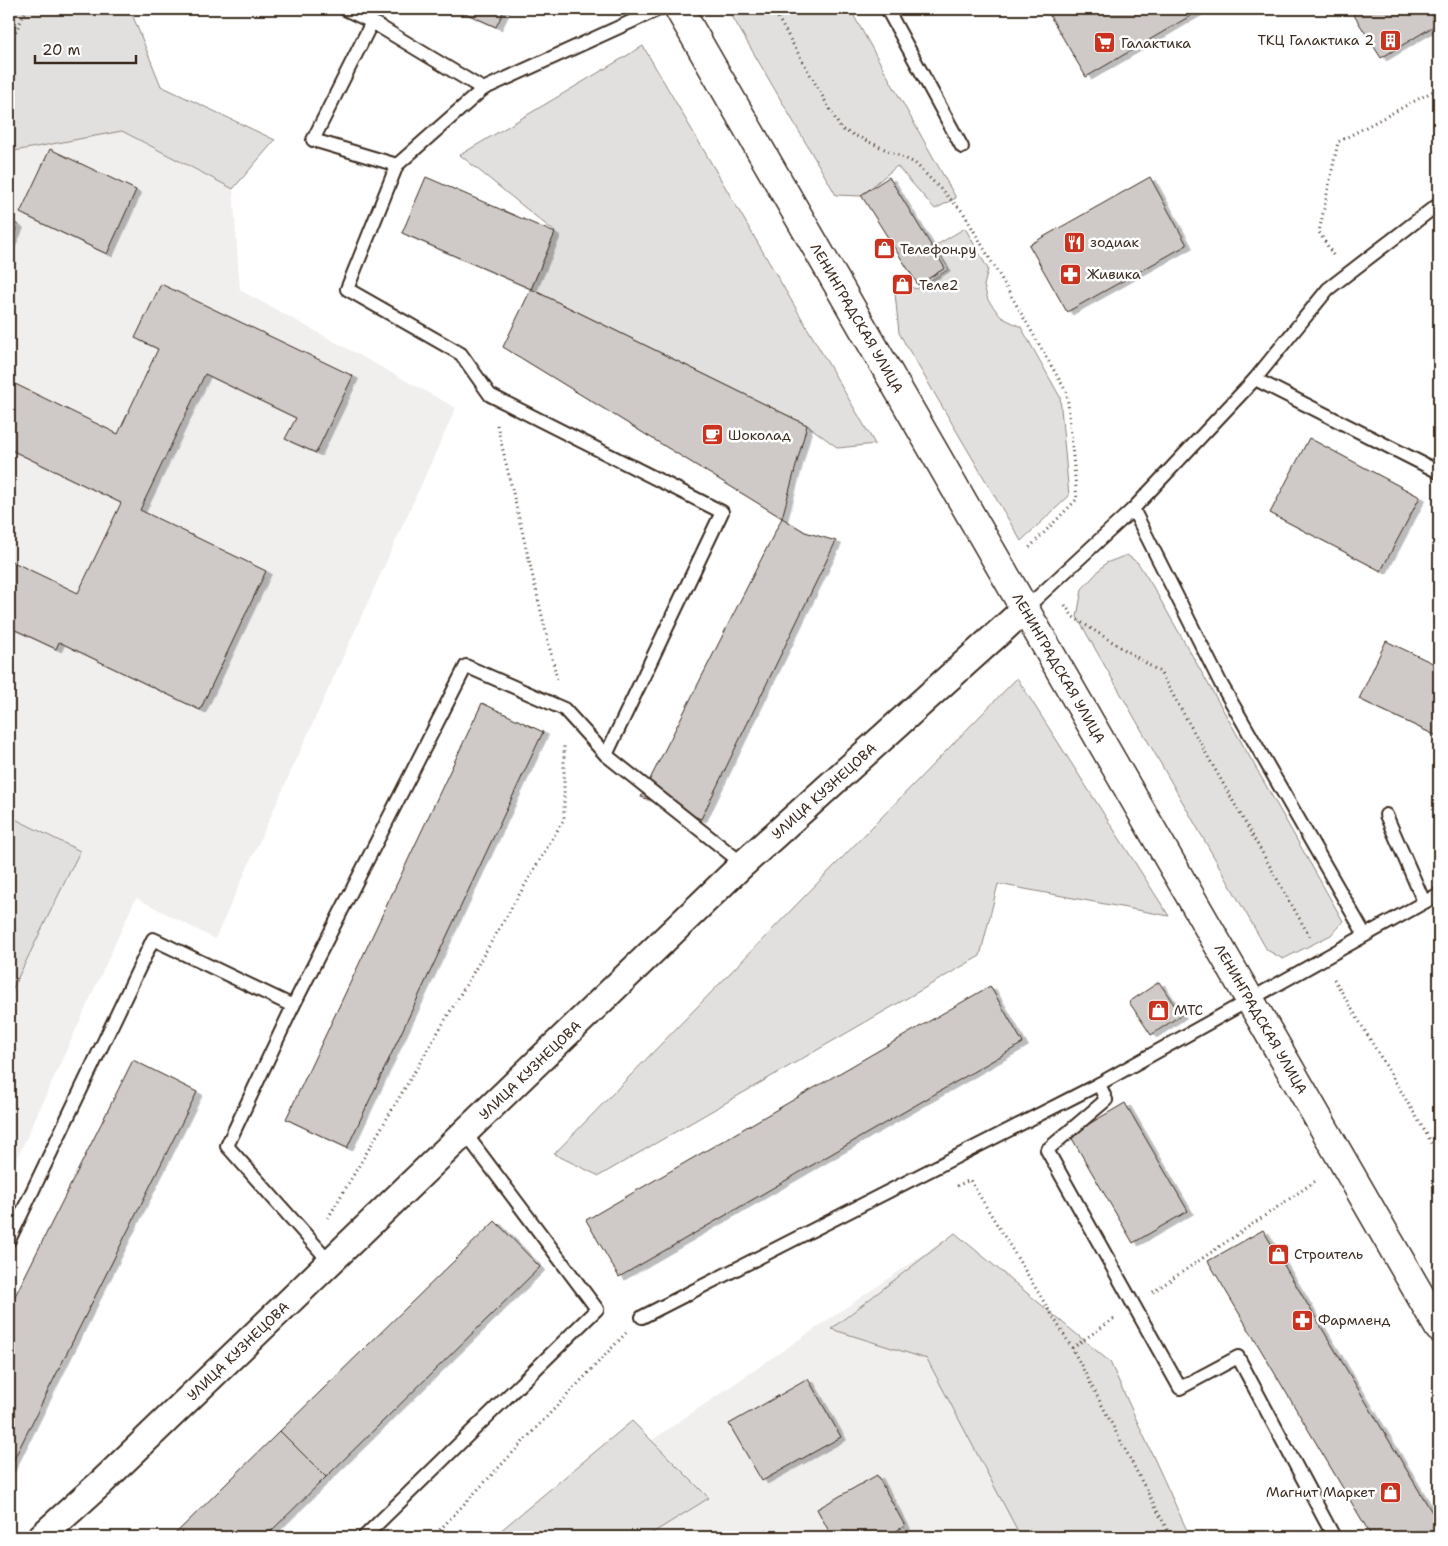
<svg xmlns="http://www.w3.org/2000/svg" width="1448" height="1546" viewBox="0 0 1448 1546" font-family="'Shantell Sans',sans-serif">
<defs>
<filter id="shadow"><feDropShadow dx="5.5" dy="3" stdDeviation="0" flood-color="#0004"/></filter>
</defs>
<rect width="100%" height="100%" fill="#fff"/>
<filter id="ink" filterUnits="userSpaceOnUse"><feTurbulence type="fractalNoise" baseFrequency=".02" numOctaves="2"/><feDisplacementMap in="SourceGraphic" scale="10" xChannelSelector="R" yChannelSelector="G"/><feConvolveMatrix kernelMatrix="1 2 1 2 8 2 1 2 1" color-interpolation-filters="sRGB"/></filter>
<g filter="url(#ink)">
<g fill="#f1efee">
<polygon points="122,131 233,189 240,290 456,408 215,939 136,898 9,1176 9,152"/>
<polygon points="955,1233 1121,1537 510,1537"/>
</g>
<g fill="#e2e0de" stroke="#8e857e">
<polygon points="9,9 130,9 161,86 275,140 233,189 122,131 9,152"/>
<polygon points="728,9 850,9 956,198 935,209 897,166 861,196 836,195"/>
<polygon points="643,46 875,444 838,448 807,425 531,289 555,232 460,155"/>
<polygon points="965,228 988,269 984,286 988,300 1001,317 1021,327 1060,397 1069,496 1021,541 899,333 895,293 907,286 917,289 949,269 935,246"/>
<polygon points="1127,555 1138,563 1152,585 1343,921 1331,935 1283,959 1267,950 1077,617 1082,589 1106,563"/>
<polygon points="1017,678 1169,916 998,884 980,956 599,1176 554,1154"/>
<polygon points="9,816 80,851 9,996"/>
<polygon points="955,1233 1110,1362 1190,1537 1021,1537 927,1359 831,1329"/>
<polygon points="632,1421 709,1498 646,1537 493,1537"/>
</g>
<g fill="#cfcac7" stroke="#3b2a1e" filter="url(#shadow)">
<polygon points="456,9 505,9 496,27"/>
<polygon points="1046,9 1202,9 1086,77"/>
<polygon points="1350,9 1439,9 1439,23 1381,58"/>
<polygon points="50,149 136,190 107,254 20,213"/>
<polygon points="426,177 555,233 531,289 402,233"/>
<polygon points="889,177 945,268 918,285 861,195"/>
<polygon points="1150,177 1187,245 1067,312 1029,245"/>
<polygon points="9,220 18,225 9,245"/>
<polygon points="161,284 353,376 316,453 285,439 296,418 205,374 140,510 266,571 200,710 59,642 56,649 9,627 9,560 78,593 121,503 9,449 9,381 118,434 158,349 135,338"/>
<polygon points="531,289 807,425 782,518 503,347"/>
<polygon points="1309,438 1420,497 1381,571 1270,513"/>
<polygon points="782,518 805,532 836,541 701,819 671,806 641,797"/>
<polygon points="1386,641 1439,666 1439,737 1359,699"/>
<polygon points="482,703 543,732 347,1148 286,1119"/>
<polygon points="1159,982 1181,1015 1151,1035 1129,1002"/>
<polygon points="990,986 1023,1043 619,1277 586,1220"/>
<polygon points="133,1060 197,1092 9,1469 9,1308"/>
<polygon points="1125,1103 1188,1211 1133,1243 1070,1135"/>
<polygon points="495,1221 540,1267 326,1477 280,1431"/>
<polygon points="1263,1230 1439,1524 1439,1537 1372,1537 1208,1261"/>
<polygon points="808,1379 841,1437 762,1481 729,1424"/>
<polygon points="280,1431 326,1477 265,1537 172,1537"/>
<polygon points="877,1475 905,1526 885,1537 832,1537 817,1509"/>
<polygon points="767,1530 771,1537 753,1537"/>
</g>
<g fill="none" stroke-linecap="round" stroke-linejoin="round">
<defs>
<g id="lane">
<polyline points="345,9 372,22 483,89 659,9"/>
<polyline points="887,9 962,147"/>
<polyline points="372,22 313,140 397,165"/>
<polyline points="483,89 397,165 347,289 461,354 490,395 722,512 606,755"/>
<polyline points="1255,379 1439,472"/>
<polyline points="1133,509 1221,684 1365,935"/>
<polyline points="1025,609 1133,509 1255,379 1328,289 1432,209 1439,205"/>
<polyline points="1386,815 1424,902"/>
<polyline points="293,1006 466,666 564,709 606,755 743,864"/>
<polyline points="1099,1084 1106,1100 1047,1150 1180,1388 1238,1357 1334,1537"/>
<polyline points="9,1240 153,939 293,1006 227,1146 330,1262"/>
<polyline points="642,1317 1099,1084 1439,894"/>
<polyline points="364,1537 597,1309 465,1133"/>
</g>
<polyline id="street" points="41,1537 102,1482 743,864 1025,609"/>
<polyline id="secondary" points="679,9 1439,1328"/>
</defs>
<use href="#lane" stroke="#3b2a1e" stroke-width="16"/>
<use href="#street" stroke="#3b2a1e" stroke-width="30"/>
<use href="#secondary" stroke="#3b2a1e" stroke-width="31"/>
<g stroke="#3b2a1e" stroke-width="3" stroke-dasharray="1 4" stroke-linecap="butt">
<polyline points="773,9 841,129 915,163 963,212 1067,393 1077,499 1028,549 1028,550"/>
<polyline points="9,45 27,9"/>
<polyline points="1333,255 1319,232 1338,142 1439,88"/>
<polyline points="497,425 557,679"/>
<polyline points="1065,605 1073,617 1160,672 1311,939"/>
<polyline points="1334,979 1439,1155"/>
<polyline points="957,1186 970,1180 1072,1348 1171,1537"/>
<polyline points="328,1218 564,819 564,744"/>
<polyline points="1153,1292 1317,1180"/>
<polyline points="1072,1348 1115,1318"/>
<polyline points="433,1537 626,1333"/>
</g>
<use href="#lane" stroke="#fff" stroke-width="12"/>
<use href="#street" stroke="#fff" stroke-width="26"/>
<use href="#secondary" stroke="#fff" stroke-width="28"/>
</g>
</g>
<defs>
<symbol id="building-square" viewBox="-11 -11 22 22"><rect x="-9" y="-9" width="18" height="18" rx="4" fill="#c8321e" stroke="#fff"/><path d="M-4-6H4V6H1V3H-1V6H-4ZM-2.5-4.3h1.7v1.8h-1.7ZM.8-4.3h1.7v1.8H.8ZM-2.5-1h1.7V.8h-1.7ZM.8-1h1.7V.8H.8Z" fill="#fff"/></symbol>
<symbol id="supermarket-square" viewBox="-11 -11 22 22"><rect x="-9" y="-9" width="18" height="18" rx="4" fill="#c8321e" stroke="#fff"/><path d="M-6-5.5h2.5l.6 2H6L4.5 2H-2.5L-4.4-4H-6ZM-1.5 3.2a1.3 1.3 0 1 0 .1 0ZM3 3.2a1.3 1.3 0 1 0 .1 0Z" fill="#fff"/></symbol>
<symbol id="restaurant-square" viewBox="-11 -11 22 22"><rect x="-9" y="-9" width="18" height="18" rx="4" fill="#c8321e" stroke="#fff"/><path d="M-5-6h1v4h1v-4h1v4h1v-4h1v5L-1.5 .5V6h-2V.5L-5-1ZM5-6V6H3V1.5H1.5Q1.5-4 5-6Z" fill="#fff"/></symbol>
<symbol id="shop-square" viewBox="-11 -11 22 22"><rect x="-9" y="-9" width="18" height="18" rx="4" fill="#c8321e" stroke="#fff"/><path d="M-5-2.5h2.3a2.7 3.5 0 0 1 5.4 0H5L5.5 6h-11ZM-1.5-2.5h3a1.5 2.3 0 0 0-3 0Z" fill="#fff"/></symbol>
<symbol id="pharmacy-square" viewBox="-11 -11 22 22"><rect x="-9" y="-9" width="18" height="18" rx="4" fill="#c8321e" stroke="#fff"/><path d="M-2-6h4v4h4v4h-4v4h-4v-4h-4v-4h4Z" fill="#fff"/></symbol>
<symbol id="cafe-square" viewBox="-11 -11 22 22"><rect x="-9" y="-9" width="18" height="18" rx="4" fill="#c8321e" stroke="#fff"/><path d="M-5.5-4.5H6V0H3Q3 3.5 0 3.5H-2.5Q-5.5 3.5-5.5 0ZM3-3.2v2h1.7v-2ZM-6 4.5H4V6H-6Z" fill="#fff"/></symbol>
</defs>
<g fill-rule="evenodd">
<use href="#building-square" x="1378" y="28" width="25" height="25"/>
<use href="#supermarket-square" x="1092" y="30" width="25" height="25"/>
<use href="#restaurant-square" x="1062" y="230" width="25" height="25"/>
<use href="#shop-square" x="872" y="236" width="25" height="25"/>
<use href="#pharmacy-square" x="1058" y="262" width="25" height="25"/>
<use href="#shop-square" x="890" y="272" width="25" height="25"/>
<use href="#cafe-square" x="700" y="422" width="25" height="25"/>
<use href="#shop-square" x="1146" y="998" width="25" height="25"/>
<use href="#shop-square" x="1266" y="1242" width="25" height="25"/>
<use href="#pharmacy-square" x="1290" y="1308" width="25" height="25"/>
<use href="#shop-square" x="1378" y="1480" width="25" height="25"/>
</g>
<g text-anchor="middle" stroke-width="5" stroke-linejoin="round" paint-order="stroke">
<g font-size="14" fill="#3b2a1e" stroke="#fff" text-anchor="start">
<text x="1374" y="45" text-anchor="end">ТКЦ Галактика 2</text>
<text x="1121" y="48">Галактика</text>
<text x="1090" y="247">зодиак</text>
<text x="900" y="254">Телефон.ру</text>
<text x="1087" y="279">Живика</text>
<text x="919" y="290">Теле2</text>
<text x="728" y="440">Шоколад</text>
<text x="1174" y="1015">МТС</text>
<text x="1294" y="1259">Строитель</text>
<text x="1318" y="1325">Фармленд</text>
<text x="1375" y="1497" text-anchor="end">Магнит Маркет</text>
</g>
<g font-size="14" fill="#3b2a1e" stroke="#fff">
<text transform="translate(857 318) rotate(60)" y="5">ЛЕНИНГРАДСКАЯ УЛИЦА</text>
<text transform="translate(1059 668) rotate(60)" y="5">ЛЕНИНГРАДСКАЯ УЛИЦА</text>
<text transform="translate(824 791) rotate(-42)" y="5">УЛИЦА КУЗНЕЦОВА</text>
<text transform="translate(1261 1019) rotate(60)" y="5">ЛЕНИНГРАДСКАЯ УЛИЦА</text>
<text transform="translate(530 1070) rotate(-44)" y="5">УЛИЦА КУЗНЕЦОВА</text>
<text transform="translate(238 1351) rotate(-44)" y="5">УЛИЦА КУЗНЕЦОВА</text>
</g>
</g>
<rect width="1448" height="1546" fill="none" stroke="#fff" stroke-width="30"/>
<rect x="15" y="15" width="1418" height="1516" fill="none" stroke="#3b2a1e" stroke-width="2" filter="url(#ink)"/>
<path d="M35 55v8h101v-8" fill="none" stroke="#3b2a1e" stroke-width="2.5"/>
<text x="42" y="55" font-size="15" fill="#3b2a1e" stroke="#ffffff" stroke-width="4" paint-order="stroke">20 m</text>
</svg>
